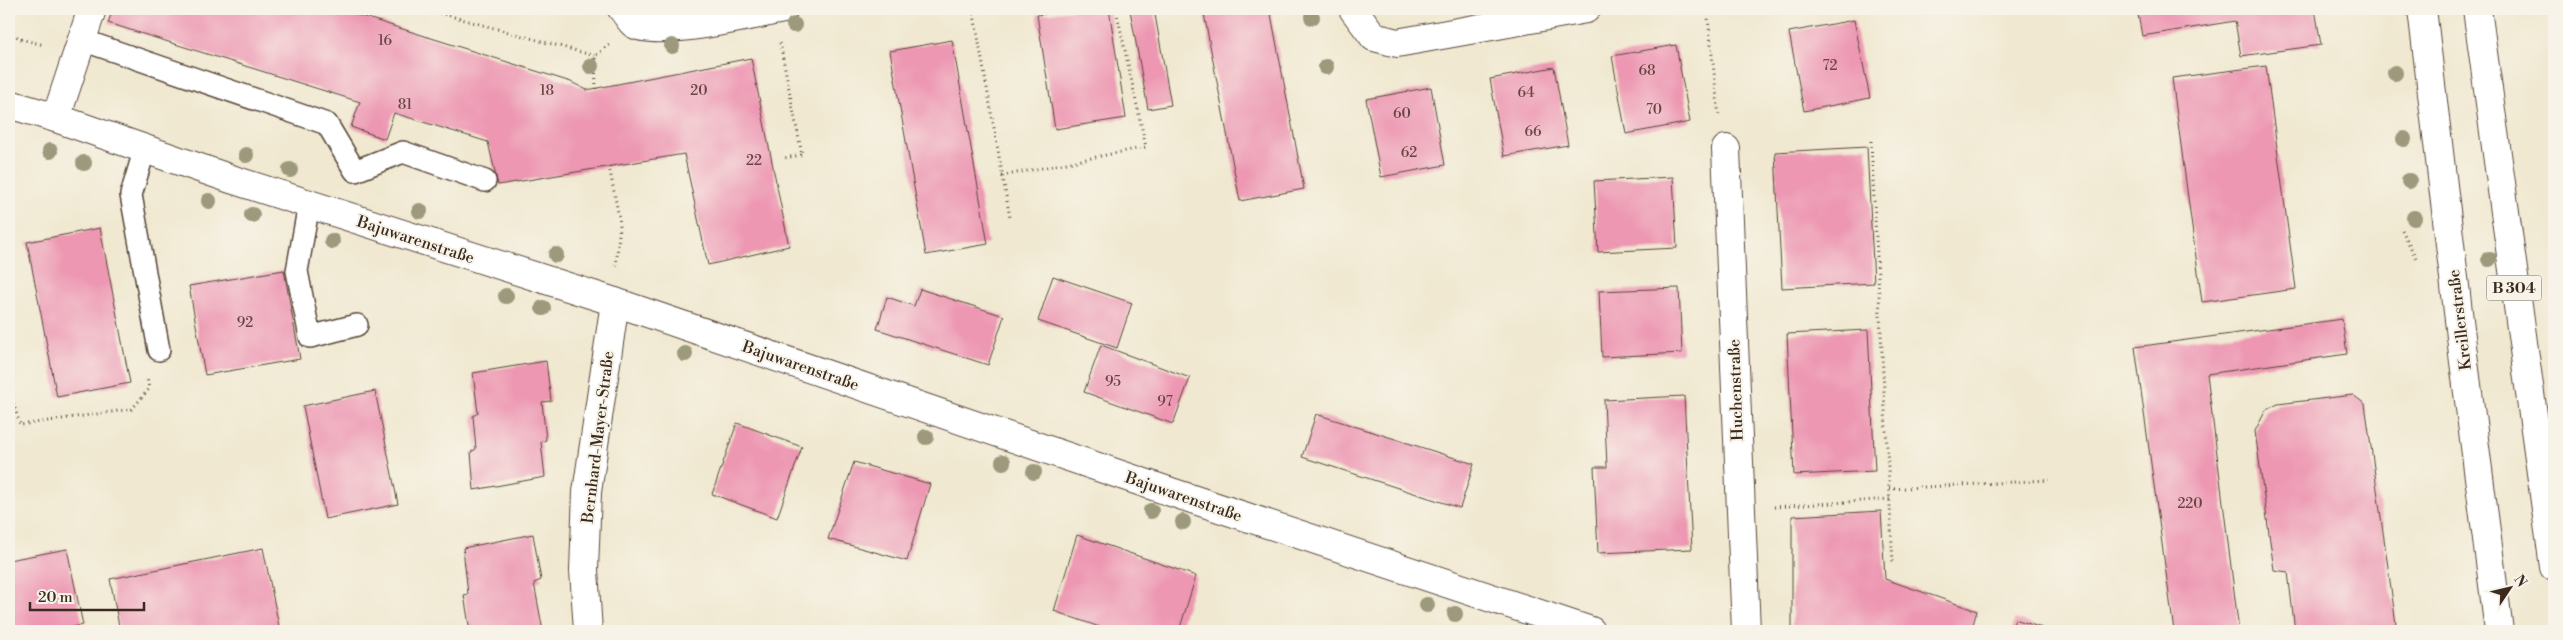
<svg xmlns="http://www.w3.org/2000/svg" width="2563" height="640" viewBox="0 0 2563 640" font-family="'Libre Bodoni',serif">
<rect width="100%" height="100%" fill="#f7f3e8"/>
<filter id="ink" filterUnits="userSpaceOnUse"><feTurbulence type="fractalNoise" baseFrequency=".02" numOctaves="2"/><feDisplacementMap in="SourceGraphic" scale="10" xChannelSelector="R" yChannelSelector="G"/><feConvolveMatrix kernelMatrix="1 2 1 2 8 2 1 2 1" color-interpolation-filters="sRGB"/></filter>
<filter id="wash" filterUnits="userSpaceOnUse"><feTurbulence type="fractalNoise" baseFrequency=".0096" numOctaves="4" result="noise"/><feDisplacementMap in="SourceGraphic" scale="20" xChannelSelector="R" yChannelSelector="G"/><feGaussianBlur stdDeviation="1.12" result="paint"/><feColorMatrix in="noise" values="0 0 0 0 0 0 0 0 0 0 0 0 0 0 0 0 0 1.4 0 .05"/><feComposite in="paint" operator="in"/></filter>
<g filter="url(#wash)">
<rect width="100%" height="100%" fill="#f0e8d0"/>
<g id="blocks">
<g fill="#ed97b2">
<polygon points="113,9 339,9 571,82 587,90 751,58 789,246 708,265 684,154 498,185 488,142 394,113 385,139 351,127 360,102 108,23"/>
<polygon points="1078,9 1109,9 1126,118 1055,129 1037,15"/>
<polygon points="1138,9 1154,9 1171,105 1148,109 1130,10"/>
<polygon points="1203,9 1270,9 1304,189 1240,201"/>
<polygon points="2137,9 2315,9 2321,45 2241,56 2235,21 2142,36"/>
<polygon points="1854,20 1870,98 1804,111 1789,32"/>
<polygon points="952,40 988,244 926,255 890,51"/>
<polygon points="1676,45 1690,122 1626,134 1612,56"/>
<polygon points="2266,66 2296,289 2202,302 2172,78"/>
<polygon points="1554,67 1568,145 1504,156 1490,79"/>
<polygon points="1431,87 1445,165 1381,177 1366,99"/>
<polygon points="1867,147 1874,283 1782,288 1775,152"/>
<polygon points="1673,177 1677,248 1598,252 1594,181"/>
<polygon points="100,228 130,383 57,397 27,242"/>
<polygon points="284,270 300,359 205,375 189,286"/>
<polygon points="1053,276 1132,303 1117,348 1038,321"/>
<polygon points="1679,288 1682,353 1602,357 1599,291"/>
<polygon points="920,289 1004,316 988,365 877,329 887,297 914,306"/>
<polygon points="2342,319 2347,354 2207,374 2239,631 2174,631 2135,347"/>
<polygon points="1868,330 1875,471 1794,475 1787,334"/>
<polygon points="1101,345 1190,378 1173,424 1084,392"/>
<polygon points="546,361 551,401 542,402 546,440 541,442 545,477 474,490 471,452 476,449 473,416 478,413 473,373"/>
<polygon points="375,391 398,504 325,519 303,406"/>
<polygon points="2353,395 2365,404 2397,631 2295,631 2288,572 2274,570 2255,431 2266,410 2278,404"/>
<polygon points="1684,396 1692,549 1598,553 1594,467 1607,467 1604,400"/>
<polygon points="1316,414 1474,464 1460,508 1302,457"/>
<polygon points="737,423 802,447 777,518 712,494"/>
<polygon points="854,462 930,484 907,561 828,539"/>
<polygon points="1881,511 1885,579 1977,611 1971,631 1792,631 1792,516"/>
<polygon points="533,534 541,580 534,583 543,631 470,631 464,595 468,594 463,548"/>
<polygon points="1077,535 1196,576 1179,631 1111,631 1054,611"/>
<polygon points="263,548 280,631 120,631 110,579"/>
<polygon points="67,549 83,625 52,631 9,631 9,560"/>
<polygon points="2015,619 2051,631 2011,631"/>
</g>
</g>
</g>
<g filter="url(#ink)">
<use href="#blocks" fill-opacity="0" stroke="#564639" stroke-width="1"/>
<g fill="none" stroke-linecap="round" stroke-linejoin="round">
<defs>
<g id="lane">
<polyline points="82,40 327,124 355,171 403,152 485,181"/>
<polyline points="145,148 131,195 159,350"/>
<polyline points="309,204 297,271 310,337 357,325"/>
</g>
<g id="street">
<path d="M622 9C626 13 630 21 634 24 656 38 756 14 784 9"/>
<polyline points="1353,9 1374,37 1397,43 1586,9"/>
<polyline points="56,118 92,9"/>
<polyline points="1726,149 1746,631"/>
<polyline points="588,631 584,570 587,492 615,302"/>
</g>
<polyline id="secondary" points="9,104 56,118 234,180 615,302 1171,492 1591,631"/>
<g id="primary">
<polyline points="2422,9 2464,362 2499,631"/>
<polyline points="2477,9 2554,567"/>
</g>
</defs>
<use href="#lane" stroke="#564639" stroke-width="24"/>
<use href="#street" stroke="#564639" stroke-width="30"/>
<use href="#secondary" stroke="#564639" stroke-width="30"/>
<use href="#primary" stroke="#564639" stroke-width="30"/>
<g stroke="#564639" stroke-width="3" stroke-dasharray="1 4" stroke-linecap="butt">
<polyline points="425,9 595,56"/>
<polyline points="973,9 1010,218"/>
<polyline points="1707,9 1719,117"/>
<polyline points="9,13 10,9"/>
<polyline points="9,30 20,39 44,45"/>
<polyline points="780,43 802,155 784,158"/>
<polyline points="596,89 595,56 609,45"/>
<polyline points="1871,141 1893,564"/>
<polyline points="609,166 620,223 616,267"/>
<polyline points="1002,176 1146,147 1116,9"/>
<polyline points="2402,230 2416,258"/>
<polyline points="9,389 20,425 132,409 149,389 147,377"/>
<polyline points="1889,489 2049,480"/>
<polyline points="1774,507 1890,499"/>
</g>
<use href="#lane" stroke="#fff" stroke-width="21"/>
<use href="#street" stroke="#fff" stroke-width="28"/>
<use href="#secondary" stroke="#fff" stroke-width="28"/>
<use href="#primary" stroke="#fff" stroke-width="28"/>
</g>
<g fill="#9c997c">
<circle cx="1312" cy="17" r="8"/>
<circle cx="794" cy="25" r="8"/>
<circle cx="672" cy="46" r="8"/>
<circle cx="591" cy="66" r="8"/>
<circle cx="1326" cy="67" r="8"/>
<circle cx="2395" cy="73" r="8"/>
<circle cx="2404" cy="139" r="8"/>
<circle cx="50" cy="151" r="8"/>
<circle cx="246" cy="155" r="8"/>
<circle cx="84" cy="163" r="8"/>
<circle cx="290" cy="170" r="8"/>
<circle cx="2409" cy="181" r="8"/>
<circle cx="209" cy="201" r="8"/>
<circle cx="420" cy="211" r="8"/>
<circle cx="252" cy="215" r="8"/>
<circle cx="2414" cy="218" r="8"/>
<circle cx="332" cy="241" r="8"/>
<circle cx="556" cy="255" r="8"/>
<circle cx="2489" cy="259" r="8"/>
<circle cx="506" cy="296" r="8"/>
<circle cx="543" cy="308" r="8"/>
<circle cx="685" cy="354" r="8"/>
<circle cx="926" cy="437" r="8"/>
<circle cx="1003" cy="462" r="8"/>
<circle cx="1034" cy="472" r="8"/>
<circle cx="1151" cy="511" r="8"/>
<circle cx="1183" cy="522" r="8"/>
<circle cx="1427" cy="605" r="8"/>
<circle cx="1455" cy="614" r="8"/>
</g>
</g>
<g text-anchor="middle" stroke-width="4" stroke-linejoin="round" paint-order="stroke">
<g font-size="14" fill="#684543">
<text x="385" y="45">16</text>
<text x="1830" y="70">72</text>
<text x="1647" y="75">68</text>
<text x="547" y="95">18</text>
<text x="699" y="95">20</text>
<text x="1526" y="97">64</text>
<text x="405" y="109">81</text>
<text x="1654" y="114">70</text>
<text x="1402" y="118">60</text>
<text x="1533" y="136">66</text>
<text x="1409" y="157">62</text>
<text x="754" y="165">22</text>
<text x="245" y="327">92</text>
<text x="1113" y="386">95</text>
<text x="1165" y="406">97</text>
<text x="2190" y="508">220</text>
</g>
<rect fill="#f7f3e8" stroke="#73665b" stroke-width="1" x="2486.5" y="275.5" width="55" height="25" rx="4"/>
<g font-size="15" font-weight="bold" fill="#3b2a1e">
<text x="2514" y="293">B 304</text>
</g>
<g font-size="16" fill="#3b2a1e" stroke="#f7f3e8">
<text transform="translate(416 239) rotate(18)" y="6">Bajuwarenstraße</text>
<text transform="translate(2459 320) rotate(-97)" y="6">Kreillerstraße</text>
<text transform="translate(801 365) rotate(19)" y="6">Bajuwarenstraße</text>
<text transform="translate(1735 390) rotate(-92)" y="6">Huchenstraße</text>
<text transform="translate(597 437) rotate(-83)" y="6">Bernhard-Mayer-Straße</text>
<text transform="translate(1184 496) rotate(19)" y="6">Bajuwarenstraße</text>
</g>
</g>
<rect width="2563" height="640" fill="none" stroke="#f7f3e8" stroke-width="30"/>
<g transform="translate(2510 588) rotate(55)" stroke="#f7f3e8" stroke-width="4" paint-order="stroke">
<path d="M0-4L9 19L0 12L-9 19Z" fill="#3b2a1e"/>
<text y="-8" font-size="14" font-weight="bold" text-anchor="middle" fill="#3b2a1e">N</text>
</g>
<path d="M30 602v8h114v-8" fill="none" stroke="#3b2a1e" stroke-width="2.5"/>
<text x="38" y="602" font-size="15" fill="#3b2a1e" stroke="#f7f3e8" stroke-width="4" paint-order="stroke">20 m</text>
</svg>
